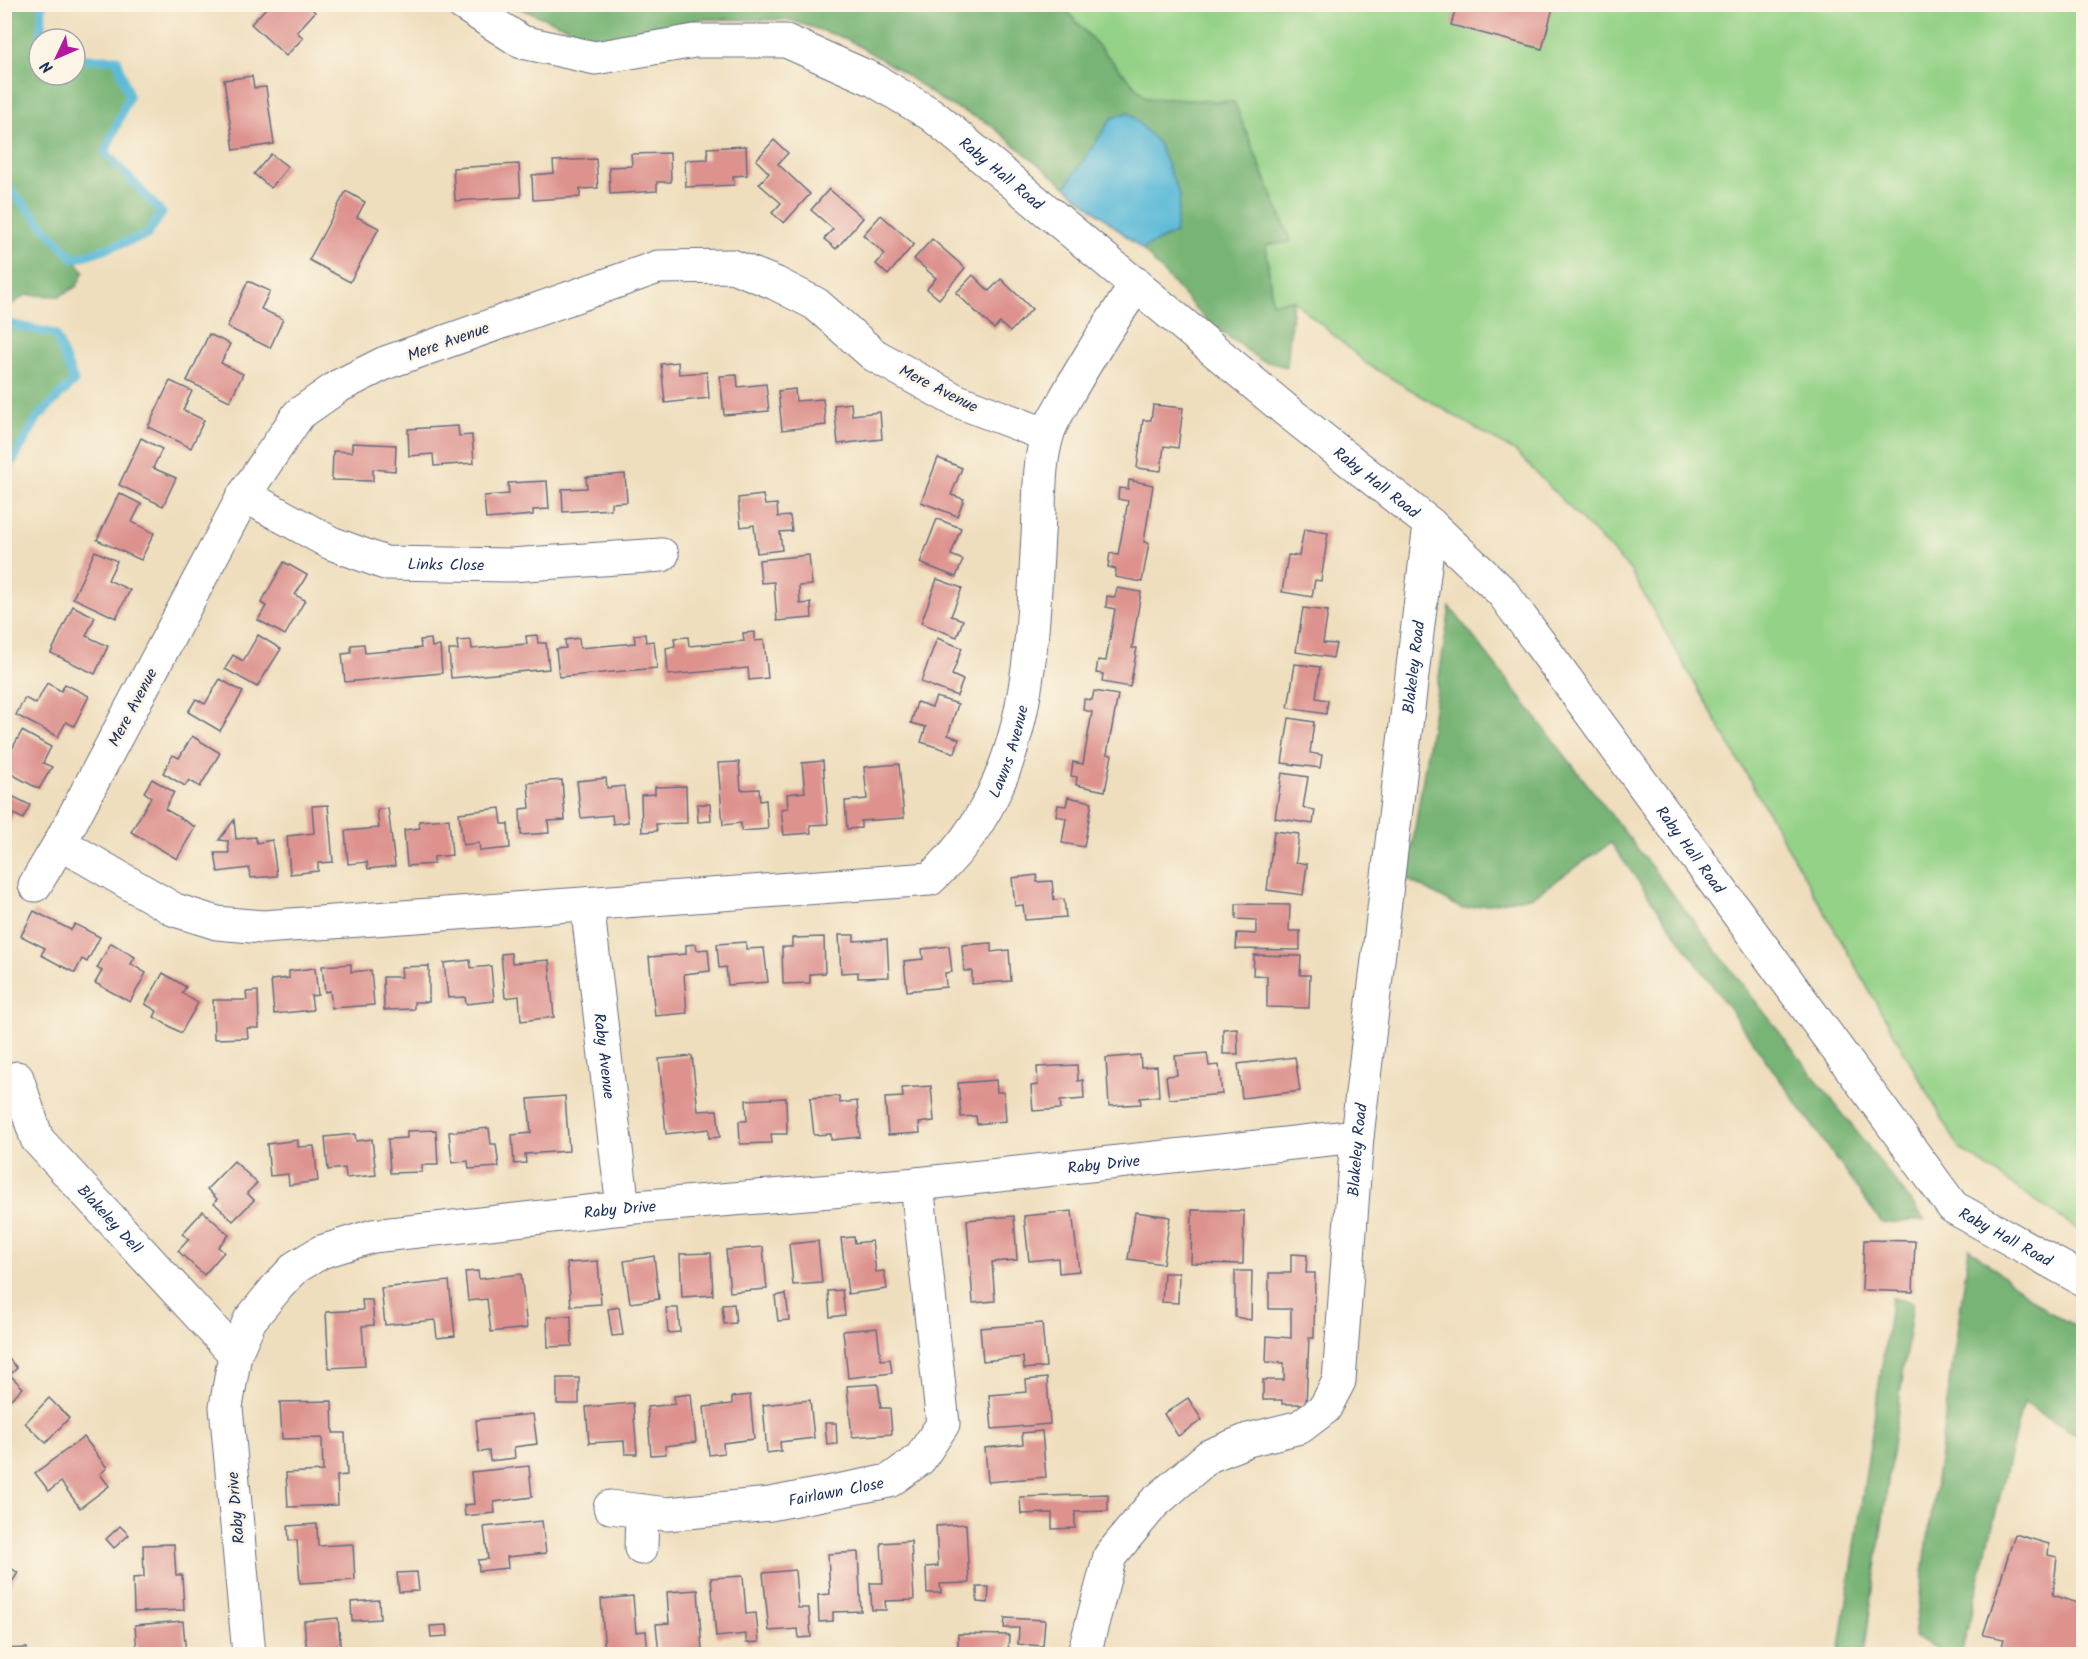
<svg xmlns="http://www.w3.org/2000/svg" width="2088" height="1659" viewBox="0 0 2088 1659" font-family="Kalam,sans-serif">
<rect width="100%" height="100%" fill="#fcf5e5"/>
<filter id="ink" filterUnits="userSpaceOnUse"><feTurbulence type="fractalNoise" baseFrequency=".0167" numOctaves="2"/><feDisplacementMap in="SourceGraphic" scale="12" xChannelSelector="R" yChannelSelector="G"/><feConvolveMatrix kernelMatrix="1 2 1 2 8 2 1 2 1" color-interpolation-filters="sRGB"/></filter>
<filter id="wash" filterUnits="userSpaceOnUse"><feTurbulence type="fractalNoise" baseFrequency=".008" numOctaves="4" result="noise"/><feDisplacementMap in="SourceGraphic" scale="24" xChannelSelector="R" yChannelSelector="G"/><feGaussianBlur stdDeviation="1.35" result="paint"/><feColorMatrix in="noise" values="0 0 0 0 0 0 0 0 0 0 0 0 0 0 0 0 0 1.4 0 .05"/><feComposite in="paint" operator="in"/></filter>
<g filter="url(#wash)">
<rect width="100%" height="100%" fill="#efdebd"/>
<polygon fill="#94d287" stroke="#588072" stroke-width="1.5" points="1061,5 2083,5 2083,1233 1959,1148 1630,570 1516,452 1367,364 1293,300 1272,303 1266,245 1291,241 1234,102 1146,98"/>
<g fill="#77b474" stroke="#497269" stroke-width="1.5">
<polygon points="5,4 42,5 39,75 75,75 75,59 117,59 129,96 105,152 162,213 147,235 74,259 84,271 77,286 60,296 25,295 5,310 4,65 14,42 5,26"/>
<polygon points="511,5 1061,5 1146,98 1234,102 1291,242 1266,245 1272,303 1293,300 1287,367 1260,360 1205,319 1142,249 988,123 944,102 896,68 847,39 790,20 704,19 600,40"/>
<polygon points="5,323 55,334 74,381 38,417 5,476"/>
<polygon points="1450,607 1925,1220 1882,1223 1611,843 1534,896 1462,909 1407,879"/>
<polygon points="1969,1248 2047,1311 2083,1330 2083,1439 2023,1402 1961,1654 1946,1654 1914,1637"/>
<polygon points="1892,1298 1913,1302 1864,1654 1839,1654"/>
</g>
<polygon fill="#5abad8" stroke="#3a749b" stroke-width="1.5" points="1128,112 1158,143 1180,196 1175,233 1142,249 1066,186 1112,118"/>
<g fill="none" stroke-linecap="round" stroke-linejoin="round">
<g stroke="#5abad8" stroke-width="9">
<polyline points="41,39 42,4"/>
<polyline points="4,183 74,259 147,235 162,213 105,152 129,96 117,59 75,59"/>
<polyline points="4,323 55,334 74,381 38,417 4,476"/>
</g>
</g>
<g id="blocks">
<g fill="#dd928e">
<polygon points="270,4 307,4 315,12 297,32 303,38 286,56 251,24"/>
<polygon points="1457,4 1554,4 1542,49 1451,25"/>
<polygon points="252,76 254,88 266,87 274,144 234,150 224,80"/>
<polygon points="774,140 788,153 778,164 810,194 784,223 772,213 781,203 759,184 769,173 756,160"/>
<polygon points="746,146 747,175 733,176 734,185 686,187 685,160 708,159 707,148"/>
<polygon points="670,153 671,182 657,182 657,191 610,194 609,167 632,166 631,154"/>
<polygon points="271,154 288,167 271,188 254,174"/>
<polygon points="596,159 598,188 580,189 580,197 533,200 532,175 554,173 553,161"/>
<polygon points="519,164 521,197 455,201 453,168"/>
<polygon points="829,189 863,218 836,249 824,239 833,229 811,210"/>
<polygon points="346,191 365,202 357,217 379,228 350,282 309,260"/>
<polygon points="881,215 914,244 888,275 876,264 885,254 863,235"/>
<polygon points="932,239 965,268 939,299 927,289 936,278 914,259"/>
<polygon points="973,275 989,291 1001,279 1032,309 1010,332 1000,323 994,329 956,293"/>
<polygon points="248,281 270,291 261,309 283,319 270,348 227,327"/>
<polygon points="209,334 230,344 221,363 243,374 230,401 187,381"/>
<polygon points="678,362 679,374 707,372 709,398 665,403 661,364"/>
<polygon points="737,375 738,387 766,384 769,411 724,415 720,376"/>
<polygon points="170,381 192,391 183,410 204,420 191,448 148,427"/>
<polygon points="795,389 796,401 823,399 826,425 782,430 778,391"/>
<polygon points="851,403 852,415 880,412 882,439 838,444 834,405"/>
<polygon points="1153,405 1183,408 1178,448 1164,446 1161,471 1137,468 1143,420 1151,420"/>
<polygon points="458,426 459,436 472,435 474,463 434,466 433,454 409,456 408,429"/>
<polygon points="141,438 162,449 153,468 176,478 163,506 119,485"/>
<polygon points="352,443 396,445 395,471 373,469 373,481 332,480 333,451 352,452"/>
<polygon points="938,458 962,468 951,495 964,499 957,516 921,502"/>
<polygon points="625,474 627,502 611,503 611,509 563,512 562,489 587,488 586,477"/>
<polygon points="1129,480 1153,485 1144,542 1149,543 1142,582 1115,577 1116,569 1108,567 1110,553 1118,555 1128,501 1118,499 1119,488 1128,489"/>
<polygon points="547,481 549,509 533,510 533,515 486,519 484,496 509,494 508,483"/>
<polygon points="119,493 141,504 132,522 154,533 141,560 97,540"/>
<polygon points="763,495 765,505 777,504 778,517 790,516 792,531 780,532 782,550 757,553 754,525 741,527 738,498"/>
<polygon points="937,519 961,528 951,555 963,560 956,577 920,563"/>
<polygon points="1304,529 1328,533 1321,581 1315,580 1312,597 1282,592 1288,555 1299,556"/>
<polygon points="95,551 117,561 108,580 130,590 116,618 73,598"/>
<polygon points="809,555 812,585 799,586 800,604 811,603 812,618 777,621 774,582 761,583 759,560"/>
<polygon points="284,562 307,575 295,595 305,600 285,635 258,620 266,606 261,603"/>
<polygon points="937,579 962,588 951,616 963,620 957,637 921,623"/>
<polygon points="1117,588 1141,592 1132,648 1137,648 1130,687 1102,682 1103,674 1096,673 1098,660 1106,661 1115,609 1106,607 1107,596 1115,597"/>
<polygon points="73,606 95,617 86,636 108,646 95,674 51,653"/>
<polygon points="1303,608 1328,611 1323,643 1336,644 1333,658 1296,652"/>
<polygon points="755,632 755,641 764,640 768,678 749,680 748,668 668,675 666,648 675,646 674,638 688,637 689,646 744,641 743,633"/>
<polygon points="645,634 646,642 654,641 657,668 559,677 556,649 566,648 565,640 579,638 580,648 635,643 634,635"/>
<polygon points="258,635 281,649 257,687 225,669 233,655 243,661"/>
<polygon points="537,635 538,643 546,643 549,669 451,678 449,650 458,650 457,641 471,640 472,649 527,644 526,636"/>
<polygon points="937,638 962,648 952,675 963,680 957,696 921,682"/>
<polygon points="431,639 432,647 440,646 442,673 345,682 342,654 351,653 351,645 364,644 365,653 421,648 420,640"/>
<polygon points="1295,664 1320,667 1316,698 1328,700 1326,714 1288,708"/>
<polygon points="220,679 243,692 220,731 188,712 196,699 205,704"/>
<polygon points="47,683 61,691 65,684 89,696 74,726 66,722 58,737 16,715 25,698 36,704"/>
<polygon points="1094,691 1118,695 1107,754 1112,755 1105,791 1076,785 1077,777 1071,776 1073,762 1083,764 1092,712 1083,710 1084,699 1092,700"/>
<polygon points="936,697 958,704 948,735 959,739 955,753 921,742 926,727 911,723 917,702 932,707"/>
<polygon points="1289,718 1314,722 1310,753 1322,755 1320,768 1282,763"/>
<polygon points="22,731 51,747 43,763 52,767 39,789 4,770 4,763"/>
<polygon points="192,736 220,753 200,787 189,780 185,786 163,773 173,755 179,758"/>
<polygon points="823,761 828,824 810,825 811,833 784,835 781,809 788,808 787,794 805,792 802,763"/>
<polygon points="739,762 741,790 759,789 760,801 766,800 768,829 741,831 741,823 723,825 718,763"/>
<polygon points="899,764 904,818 861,821 861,828 847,829 845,801 867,799 864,767"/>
<polygon points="1282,773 1308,777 1303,808 1315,810 1313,824 1275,818"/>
<polygon points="606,778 607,788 624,786 628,822 613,824 612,815 581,818 577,781"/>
<polygon points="152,779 174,792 165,809 195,827 177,859 131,832 151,797 144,792"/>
<polygon points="562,780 565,820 548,821 549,833 521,835 520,809 530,808 528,783"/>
<polygon points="686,786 687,823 656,824 657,831 642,832 641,795 655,794 655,787"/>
<polygon points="4,792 30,805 23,819 14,814 4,833"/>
<polygon points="1068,797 1092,802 1084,847 1062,843 1066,818 1056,816 1058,805 1066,806"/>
<polygon points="697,804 710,804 711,821 698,822"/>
<polygon points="328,805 333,862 318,863 318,871 290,874 287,836 314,833 312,806"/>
<polygon points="388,808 395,866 368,869 367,862 348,864 345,831 379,828 377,810"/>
<polygon points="500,808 502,824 508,824 510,848 480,851 479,843 463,845 459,813"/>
<polygon points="449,819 452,855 434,857 434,864 407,866 404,830 420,828 419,821"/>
<polygon points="234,820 236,839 255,837 257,843 272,840 277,876 251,878 249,868 218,872 215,853 229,853 228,841 219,840"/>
<polygon points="1274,831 1299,834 1296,862 1307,864 1303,895 1267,890"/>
<polygon points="1037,875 1037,882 1052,881 1054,900 1064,899 1066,917 1025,920 1023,905 1015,906 1012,878"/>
<polygon points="1236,904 1290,905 1289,931 1300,931 1300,950 1236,949 1237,933 1256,934 1256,920 1236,919"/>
<polygon points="34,911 71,930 75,924 100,937 87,962 82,959 75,973 41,955 45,948 21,936"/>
<polygon points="839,935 854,935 854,941 887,939 889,977 858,978 858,972 841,973"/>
<polygon points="824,937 825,973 810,974 810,983 783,984 782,947 792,947 792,938"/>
<polygon points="746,942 746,949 764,948 768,982 728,985 726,967 719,968 717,944"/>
<polygon points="111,943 135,957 131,964 146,973 130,1002 95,983 102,971 97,968"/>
<polygon points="991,943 991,952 1009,950 1011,981 972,984 972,971 964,971 962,945"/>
<polygon points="696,944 697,950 708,949 710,971 684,974 687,1013 655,1016 649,957 686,954 686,945"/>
<polygon points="949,946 952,972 945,973 946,987 907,991 904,961 923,959 922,949"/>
<polygon points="511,953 512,963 549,960 554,1017 521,1021 519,996 505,998 501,954"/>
<polygon points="1254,955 1301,956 1300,975 1310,975 1309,1008 1267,1007 1267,976 1253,975"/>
<polygon points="470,960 471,968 491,966 494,1001 466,1004 465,997 448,998 444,963"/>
<polygon points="351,964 351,972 371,970 374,1005 332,1008 330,991 325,992 322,966"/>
<polygon points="429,966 429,1002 414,1002 414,1009 384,1010 383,977 402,977 401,967"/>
<polygon points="315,968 318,995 311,996 313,1010 274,1014 271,980 289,978 289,971"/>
<polygon points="163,973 186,987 182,993 198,1003 181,1033 154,1017 157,1011 145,1004"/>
<polygon points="258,991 259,1028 247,1028 248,1038 214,1039 213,1000 247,1000 246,992"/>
<polygon points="1237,1028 1238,1054 1223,1054 1223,1029"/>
<polygon points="1207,1053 1209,1066 1219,1065 1222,1094 1169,1099 1166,1076 1177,1075 1175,1056"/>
<polygon points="1140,1055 1141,1067 1157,1066 1159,1096 1140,1098 1141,1104 1109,1106 1106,1058"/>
<polygon points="692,1056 698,1111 717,1110 720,1137 709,1138 709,1129 666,1134 659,1059"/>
<polygon points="1295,1057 1300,1091 1242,1098 1238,1064"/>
<polygon points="1077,1065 1078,1081 1083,1080 1084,1099 1060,1101 1061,1109 1033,1111 1031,1086 1038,1085 1037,1067"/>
<polygon points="996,1080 997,1092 1004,1092 1006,1121 977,1124 976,1116 961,1117 958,1083"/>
<polygon points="931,1086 934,1121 919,1123 920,1133 888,1135 885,1098 903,1097 902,1088"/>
<polygon points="565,1096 569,1151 525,1154 526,1163 514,1164 512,1135 531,1133 528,1099"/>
<polygon points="839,1096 840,1103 857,1101 860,1137 831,1140 831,1134 814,1135 810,1098"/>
<polygon points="786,1098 787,1134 771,1134 772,1143 740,1144 739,1121 747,1121 746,1100"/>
<polygon points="489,1128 491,1144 496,1144 499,1167 469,1169 468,1161 452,1163 449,1132"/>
<polygon points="436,1130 438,1165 422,1165 422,1172 390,1173 388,1139 407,1138 407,1131"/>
<polygon points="355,1134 356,1141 372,1139 376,1175 346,1178 345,1168 328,1170 325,1137"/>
<polygon points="298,1140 298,1147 314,1146 318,1181 289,1185 288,1174 270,1176 267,1144"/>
<polygon points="234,1161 257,1183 247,1193 254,1200 233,1221 214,1203 217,1199 207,1189"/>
<polygon points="1192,1210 1244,1211 1243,1264 1191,1263"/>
<polygon points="203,1211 229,1235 218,1247 224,1252 204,1275 178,1251 189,1239 182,1234"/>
<polygon points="1072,1211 1079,1271 1059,1273 1058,1258 1029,1261 1024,1216"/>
<polygon points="1135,1212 1170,1217 1163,1264 1128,1259"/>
<polygon points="1014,1216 1017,1260 992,1262 995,1301 973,1303 967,1220"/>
<polygon points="854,1237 855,1243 872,1241 876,1272 884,1271 887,1289 848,1294 841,1238"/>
<polygon points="1864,1240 1915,1241 1913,1292 1862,1290"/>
<polygon points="818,1241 822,1283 793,1285 789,1244"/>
<polygon points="763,1247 767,1289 730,1292 726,1250"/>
<polygon points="711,1253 713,1295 682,1297 680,1254"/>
<polygon points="1291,1254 1307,1255 1306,1273 1315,1273 1314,1338 1309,1338 1306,1404 1282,1404 1282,1400 1263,1400 1263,1380 1284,1380 1284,1363 1266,1362 1267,1336 1291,1338 1291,1309 1269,1309 1269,1273 1291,1273"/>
<polygon points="654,1256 659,1299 630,1303 624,1261"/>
<polygon points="598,1261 601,1304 571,1306 567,1263"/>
<polygon points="478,1271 479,1279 521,1274 527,1328 491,1332 487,1299 468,1301 465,1272"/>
<polygon points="1235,1271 1252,1271 1251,1320 1235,1317"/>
<polygon points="1164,1273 1179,1273 1178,1303 1162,1302"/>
<polygon points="449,1281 455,1336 437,1338 435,1320 385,1325 381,1288"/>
<polygon points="842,1290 845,1315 830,1317 828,1291"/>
<polygon points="786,1294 789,1320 778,1321 775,1296"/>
<polygon points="362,1300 372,1300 374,1325 362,1326 365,1366 329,1368 326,1312 363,1310"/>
<polygon points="734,1304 736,1323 724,1324 722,1305"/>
<polygon points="619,1307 623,1335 612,1336 608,1309"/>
<polygon points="666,1308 678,1308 680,1332 668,1333"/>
<polygon points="571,1316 572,1346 548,1347 547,1317"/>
<polygon points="1042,1323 1046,1367 1024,1369 1023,1357 983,1361 980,1328"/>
<polygon points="877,1328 881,1360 890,1359 892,1373 848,1378 843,1331"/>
<polygon points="9,1359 17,1368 10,1375 23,1388 4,1405 4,1363"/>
<rect x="557" y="1378" width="22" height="26"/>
<polygon points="1047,1378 1050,1424 992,1429 989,1395 1027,1392 1026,1380"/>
<polygon points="878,1384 881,1408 890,1408 892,1434 852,1437 847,1386"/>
<polygon points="691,1394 696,1442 665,1446 666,1454 651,1455 647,1407 675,1404 674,1396"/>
<polygon points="750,1395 754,1439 723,1443 724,1453 709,1455 704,1407 732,1404 732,1397"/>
<polygon points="49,1398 69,1418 46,1443 25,1423"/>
<polygon points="1188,1398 1202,1420 1178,1436 1164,1414"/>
<polygon points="810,1400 814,1438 780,1442 781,1451 767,1453 763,1405"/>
<polygon points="332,1401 333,1433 345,1433 347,1475 337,1476 338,1505 288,1507 286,1473 323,1471 322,1438 282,1439 280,1402"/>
<polygon points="633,1403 637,1454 625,1454 624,1441 589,1443 586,1407"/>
<polygon points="533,1414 537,1444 514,1447 515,1458 490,1461 489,1451 479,1452 476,1420"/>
<polygon points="825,1423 836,1423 837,1444 827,1445"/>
<polygon points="1042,1431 1046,1477 988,1482 985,1448 1023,1444 1022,1433"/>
<polygon points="84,1437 107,1468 100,1474 109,1486 80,1508 61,1482 49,1491 35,1473"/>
<polygon points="529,1466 532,1497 494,1502 495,1513 465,1516 464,1505 474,1504 471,1472"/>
<polygon points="1108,1494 1108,1511 1075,1512 1075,1528 1052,1529 1052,1513 1021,1514 1020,1497"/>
<polygon points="542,1521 546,1553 507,1557 508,1568 479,1571 478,1560 488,1559 484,1527"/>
<polygon points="317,1524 318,1546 353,1544 355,1580 300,1583 297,1540 289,1541 288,1526"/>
<polygon points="966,1524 969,1583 940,1584 941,1593 927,1593 926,1567 938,1566 936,1526"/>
<polygon points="120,1526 129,1535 114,1548 106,1539"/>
<polygon points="2015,1534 2049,1544 2048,1555 2057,1557 2053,1595 2084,1605 2084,1654 2014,1654 2001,1650 2004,1639 1983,1635"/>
<polygon points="911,1541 914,1600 885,1601 886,1610 872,1610 870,1583 883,1583 881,1543"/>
<polygon points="174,1544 176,1575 182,1575 184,1610 134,1612 133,1578 144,1577 143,1545"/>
<polygon points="858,1552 861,1611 833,1612 833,1621 819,1622 818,1595 830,1594 828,1554"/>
<polygon points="4,1563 18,1573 4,1593"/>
<polygon points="795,1570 798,1608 809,1608 811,1637 799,1638 798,1629 769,1631 763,1573"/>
<polygon points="417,1572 419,1591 399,1592 397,1573"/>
<polygon points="743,1576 746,1614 756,1613 759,1642 746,1643 746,1634 716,1637 711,1578"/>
<polygon points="977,1587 989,1587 988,1603 977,1602"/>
<polygon points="698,1590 702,1652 659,1654 656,1624 669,1623 667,1592"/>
<polygon points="633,1596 636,1632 646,1631 648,1654 605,1654 601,1599"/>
<polygon points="379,1600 380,1619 352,1621 351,1602"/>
<polygon points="338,1618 341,1654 307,1654 304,1621"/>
<polygon points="1005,1618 1045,1620 1043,1646 1018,1644 1019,1628 1004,1628"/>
<polygon points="183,1621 186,1654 137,1654 135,1625"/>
<polygon points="447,1625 448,1636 431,1637 430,1626"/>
<polygon points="958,1634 1009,1635 1008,1654 958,1654"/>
<polygon points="27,1648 27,1654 4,1654 4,1649"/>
</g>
</g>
</g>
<g filter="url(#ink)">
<use href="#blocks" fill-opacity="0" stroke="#656c7f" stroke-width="1.5"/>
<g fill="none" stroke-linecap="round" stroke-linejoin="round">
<defs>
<g id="minor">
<path id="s1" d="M463 4 522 42 595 58 695 41H786L874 80 932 115 1287 411 1430 524 1502 592 1953 1207 2084 1280"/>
<path id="s2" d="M1047 435 955 400 874 355 816 304 775 283 732 266 658 267 385 363 339 386 299 414 244 495 60 843 175 910 217 923 263 927 930 879C1030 789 1031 660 1038 535 1040 503 1038 466 1047 436 1050 423 1059 411 1065 399 1087 359 1111 322 1137 284"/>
<path id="s3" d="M244 495 331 543 385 563 511 565 662 555"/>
<polyline points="35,885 60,843"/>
<path id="s4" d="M587 904 623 1208"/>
<path id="s5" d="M4 1082 17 1078 37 1139 235 1354"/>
<path id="s6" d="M610 1507 667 1514 770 1504 889 1481 920 1459 943 1424 917 1184"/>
<polyline points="641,1548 642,1511"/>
<path id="s7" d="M249 1654 226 1407 235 1354 250 1320 278 1286 296 1267 321 1252 373 1236 623 1208 917 1184 1357 1136"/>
<path id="s8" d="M1084 1654 1110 1556 1154 1503 1209 1456 1248 1440 1300 1427 1325 1408 1339 1381 1357 1136 1430 524"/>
</g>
</defs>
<use href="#minor" stroke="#656c7f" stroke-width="35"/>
<use href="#minor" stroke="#fff" stroke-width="33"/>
</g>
</g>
<g text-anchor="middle" stroke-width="5" stroke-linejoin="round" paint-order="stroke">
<g font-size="16" fill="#1b2f5e" stroke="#fcf5e5">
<text dy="6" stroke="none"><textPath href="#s1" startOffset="592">Raby Hall Road</textPath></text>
<text transform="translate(448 341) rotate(-20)" y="6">Mere Avenue</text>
<text transform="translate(939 388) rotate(27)" y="6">Mere Avenue</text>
<text dy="6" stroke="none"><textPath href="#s1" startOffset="1078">Raby Hall Road</textPath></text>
<text dy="6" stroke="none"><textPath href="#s3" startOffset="218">Links Close</textPath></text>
<text dy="6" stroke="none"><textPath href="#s8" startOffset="1118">Blakeley Road</textPath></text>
<text transform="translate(132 707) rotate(-62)" y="6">Mere Avenue</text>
<text dy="6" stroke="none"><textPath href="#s2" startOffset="2360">Lawns Avenue</textPath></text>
<text dy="6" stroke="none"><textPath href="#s1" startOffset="1564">Raby Hall Road</textPath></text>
<text dy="6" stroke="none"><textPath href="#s4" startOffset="153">Raby Avenue</textPath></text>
<text dy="6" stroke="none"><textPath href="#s8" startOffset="632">Blakeley Road</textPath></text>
<text dy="6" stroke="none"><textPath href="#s7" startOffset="1227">Raby Drive</textPath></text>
<text dy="6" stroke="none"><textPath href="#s7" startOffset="741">Raby Drive</textPath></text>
<text dy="6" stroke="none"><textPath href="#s5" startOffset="186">Blakeley Dell</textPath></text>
<text dy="6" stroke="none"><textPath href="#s1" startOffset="2068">Raby Hall Road</textPath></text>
<text dy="6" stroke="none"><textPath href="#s6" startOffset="228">Fairlawn Close</textPath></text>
<text transform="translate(235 1508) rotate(-95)" y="6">Raby Drive</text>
</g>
</g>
<rect width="2088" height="1659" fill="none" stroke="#fcf5e5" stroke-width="24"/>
<g transform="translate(57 57) rotate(226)"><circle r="28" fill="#fcf5e5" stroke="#a2a6af" stroke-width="1.5"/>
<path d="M0-4.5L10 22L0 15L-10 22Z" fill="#b5179e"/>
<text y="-9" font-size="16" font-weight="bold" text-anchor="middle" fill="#1b2f5e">N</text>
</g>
</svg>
